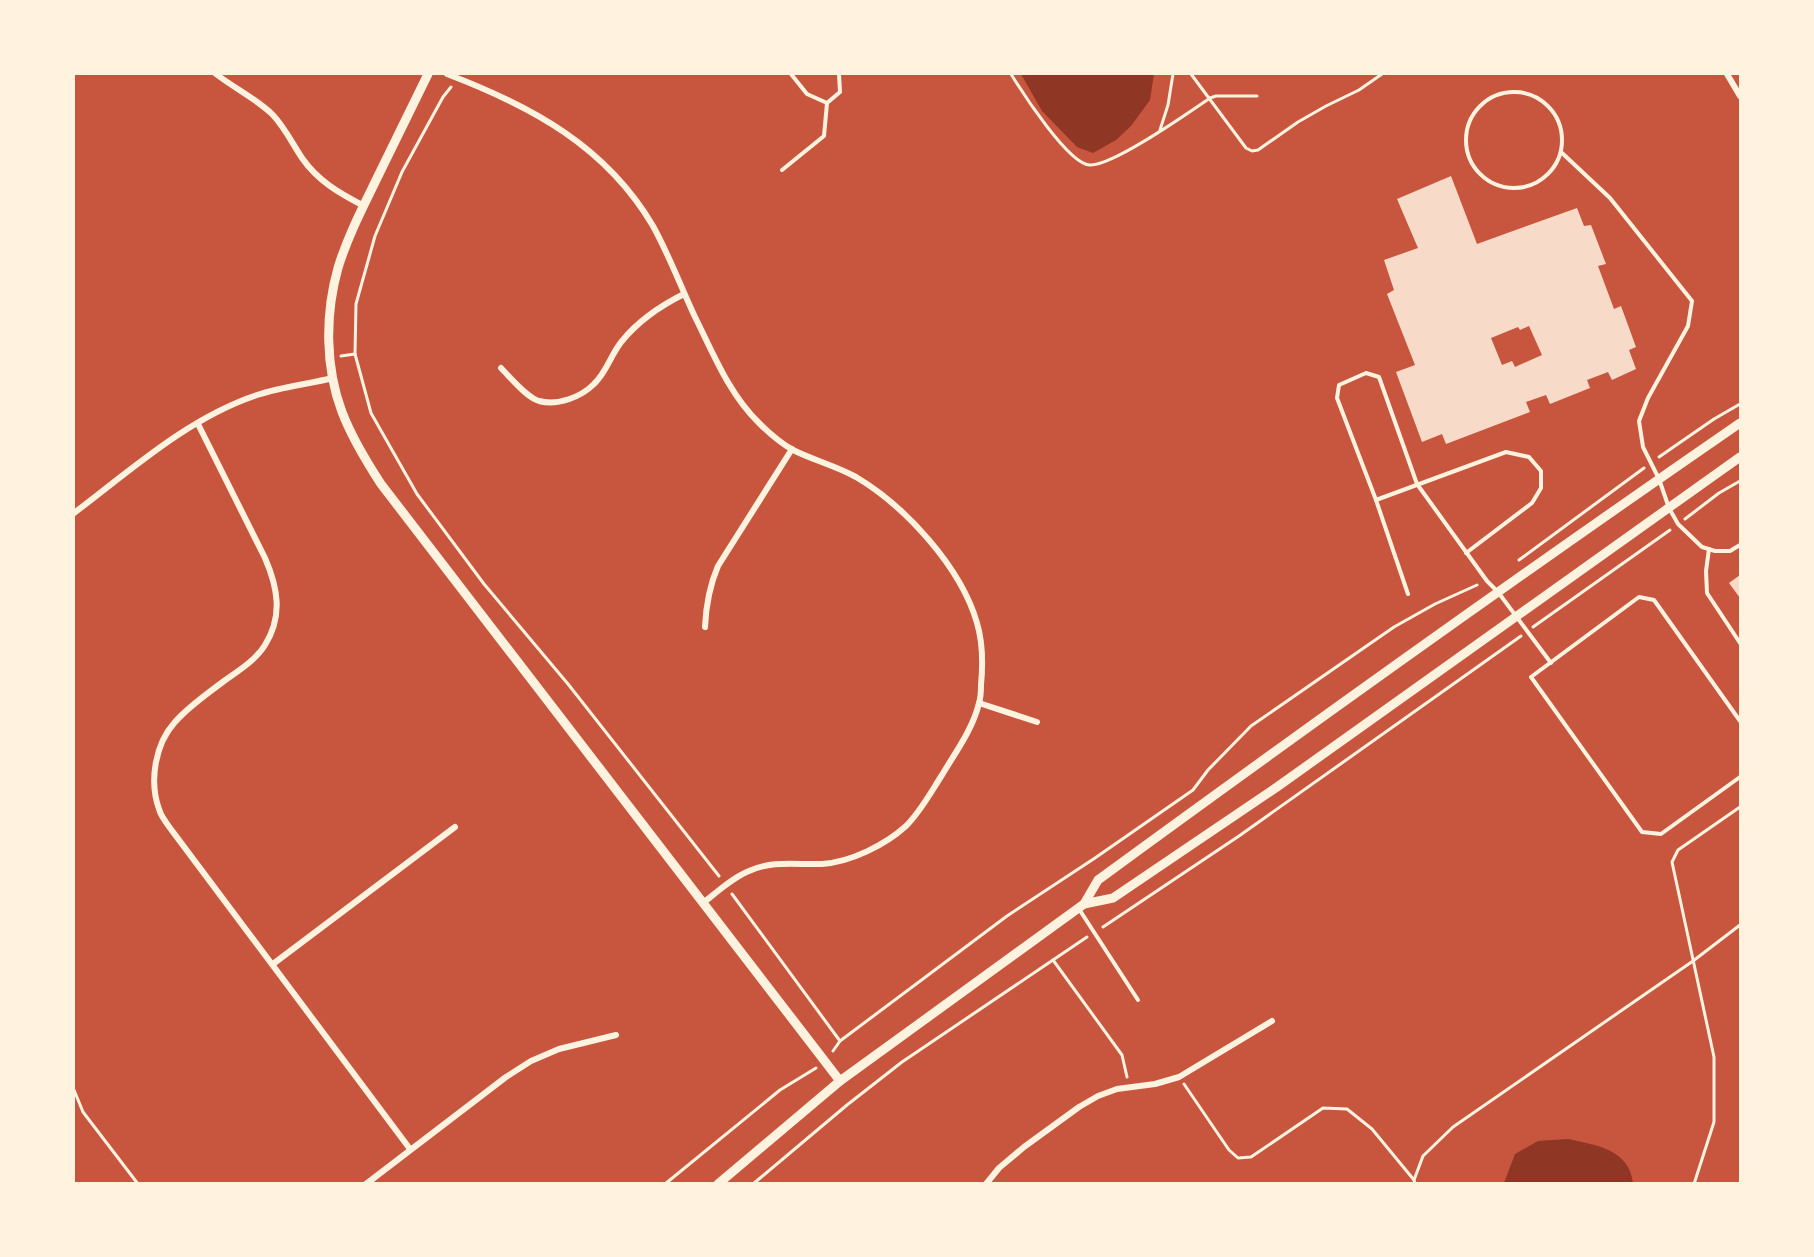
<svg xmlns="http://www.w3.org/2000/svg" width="1814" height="1257" viewBox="0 0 1814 1257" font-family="'Roboto Serif',serif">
<rect width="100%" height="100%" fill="#c8553d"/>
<g fill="#8f3625">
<polygon points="1021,74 1154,74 1150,100 1131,126 1116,140 1093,153 1077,147 1042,111"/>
<path d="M1568 1139C1596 1145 1629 1149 1633 1183H1504L1515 1154 1538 1141Z"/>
</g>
<g fill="#f7dbc8" fill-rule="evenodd">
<path d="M1451 176 1477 244 1577 208 1584 226 1591 225 1606 264 1598 266 1614 309 1621 306 1636 347 1629 350 1636 369 1612 380 1608 372 1587 380 1590 388 1550 404 1546 395 1526 402 1530 412 1446 444 1442 434 1422 442 1396 372 1415 365 1387 294 1394 290 1384 260 1418 248 1397 199ZM1529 326 1542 355 1515 367 1512 361 1502 365 1491 338 1518 327 1520 330Z"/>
<polygon points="1740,575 1740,598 1729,583"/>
</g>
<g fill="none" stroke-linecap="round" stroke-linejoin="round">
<g stroke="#fff3e0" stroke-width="3">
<path d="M1011 74C1022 92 1069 165 1090 165 1113 166 1188 113 1210 98L1216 96H1257"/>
<polyline points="1191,74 1246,148 1252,151 1258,150 1298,122 1326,106 1359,90 1382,74"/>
<polyline points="1160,130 1168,105 1173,74"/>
<polyline points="355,354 371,413 417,494 484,584 568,684 719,876"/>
<polyline points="341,356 355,354 356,304 375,236 402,172 443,97 451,87"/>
<polyline points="1659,457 1714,419 1740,404"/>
<polyline points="1685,519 1719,493 1740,481"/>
<polyline points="1519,560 1644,468"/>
<polyline points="1533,627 1670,530"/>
<polyline points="732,894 840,1041 833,1051"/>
<polyline points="1103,927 1239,836 1521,636"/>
<polyline points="1053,960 1122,1055 1127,1077"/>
<polyline points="840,1041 1007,916 1095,858 1193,790 1208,770 1251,726 1394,627 1435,604 1477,585"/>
<polyline points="1184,1084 1229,1150 1238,1158 1251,1157 1323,1108 1347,1109 1372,1129 1414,1180"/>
<polyline points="74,1090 83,1112 138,1184"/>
<polyline points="665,1184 780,1090 816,1068"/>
<polyline points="753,1184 847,1105 902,1062 1087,937"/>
<polyline points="1415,1184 1414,1180 1423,1156 1453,1127 1693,961 1740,925"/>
<polyline points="1694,1184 1714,1122 1714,1057 1672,862 1678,850 1740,807"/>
</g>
<g stroke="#fff3e0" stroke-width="4">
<polyline points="791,74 807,94 827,103 840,92 839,74"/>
<circle cx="1514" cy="140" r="48"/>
<polyline points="1561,152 1610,198 1692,301 1688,326 1648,398 1639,421 1643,447 1659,479 1669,508 1678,524 1702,547 1715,551 1730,551 1740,545"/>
<polyline points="782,170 824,136 827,103"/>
<polyline points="1376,500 1408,594"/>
<polyline points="1709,549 1706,571 1707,593 1740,643"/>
<polyline points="1466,553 1532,503 1541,488 1541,471 1529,457 1506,452 1376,500 1337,398 1339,385 1366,373 1379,377 1417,484 1487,581 1498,592 1551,663"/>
<polyline points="1740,721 1654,600 1639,597 1531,677 1642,832 1661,834 1740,777"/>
<polyline points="1079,909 1138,1000"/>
</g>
<g stroke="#fff3e0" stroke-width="6">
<path d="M216 74C234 88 257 99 273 115 285 128 292 143 302 158 318 181 339 193 364 206"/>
<path d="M447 74C531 106 606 146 653 226 669 255 681 287 695 317 713 353 729 394 759 423 768 432 782 444 793 450 813 460 836 466 856 477 905 506 961 567 977 623 983 643 983 664 981 685 981 690 981 697 979 703 973 729 955 753 942 775 931 792 921 811 906 826 885 845 851 862 822 864 797 865 773 860 749 871 732 878 717 892 703 903"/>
<polyline points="1727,74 1740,96"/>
<path d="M501 368C510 377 526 397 539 401 558 406 581 397 594 384 607 372 611 354 622 341 639 320 660 306 684 294"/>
<path d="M198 424 265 558C278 588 283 616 265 645 256 660 238 671 224 681 207 694 189 706 175 722 155 744 149 781 159 809 161 817 168 825 173 832L410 1149"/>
<path d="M74 513C131 470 188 418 257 395 281 387 308 384 333 378"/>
<path d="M705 627C706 605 709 587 718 566L792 449"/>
<polyline points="979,703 1037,722"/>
<polyline points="273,964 455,827"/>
<polyline points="366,1184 506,1077 531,1061 559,1049 616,1035"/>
<polyline points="986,1184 999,1168 1024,1147 1079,1107 1098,1096 1117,1089 1155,1084 1179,1077 1272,1021"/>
</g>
<g stroke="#fff3e0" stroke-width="9">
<path d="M428 74C412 106 396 139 380 172 365 203 348 235 338 268 325 314 325 367 342 412 352 438 366 461 381 484L840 1081"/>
<polyline points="1084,904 1113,898 1277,787 1740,457"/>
<path d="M718 1184 840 1081 1084 904 1098 880C1310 725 1524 572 1740 423"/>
</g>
</g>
<rect width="1814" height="1257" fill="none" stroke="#fff3e0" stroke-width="150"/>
</svg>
